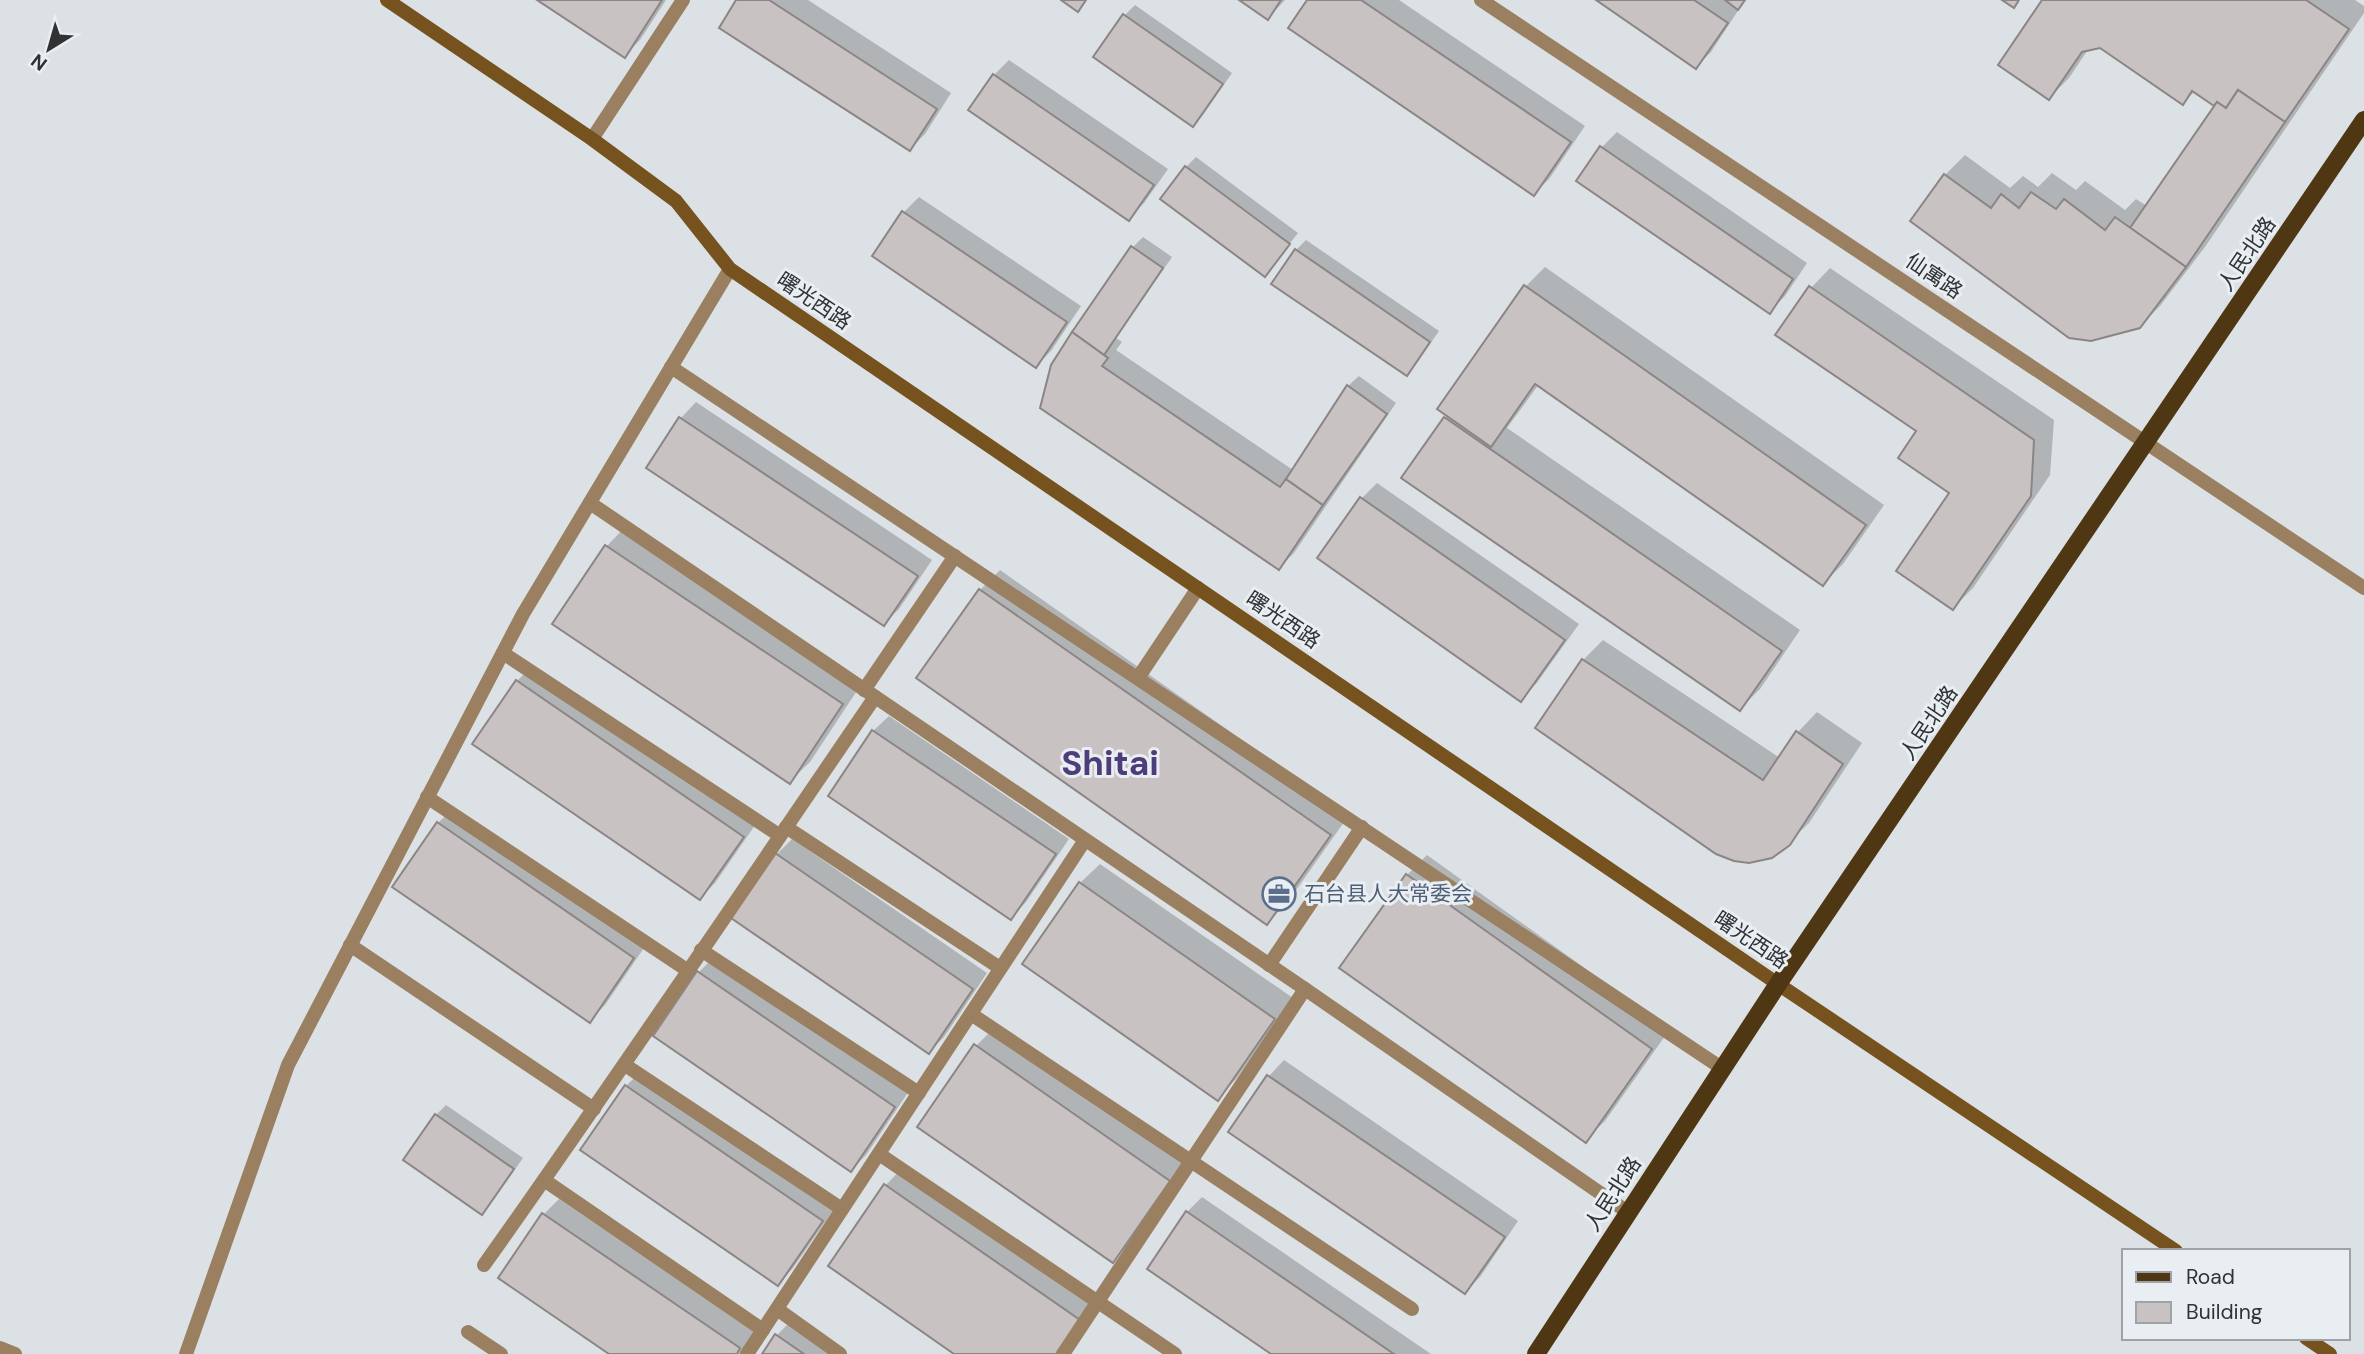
<svg xmlns="http://www.w3.org/2000/svg" width="2364" height="1354" viewBox="0 0 2364 1354" font-family="'DM Sans','Noto Sans SC',sans-serif">
<rect width="100%" height="100%" fill="#dce1e5"/>
<g fill="#0003" fill-rule="evenodd">
<polygon points="540,0 666,0 640,40 624,56"/>
<polygon points="739,0 808,0 951,93 925,134 910,149"/>
<polygon points="1242,0 1285,0 1268,18"/>
<polygon points="1309,0 1399,0 1585,126 1549,179 1534,194"/>
<polygon points="1599,0 1745,0 1711,52 1696,67"/>
<polygon points="2044,0 2355,0 2364,6 2364,13 2205,247 2160,306 2139,327 1945,175 1965,155 2010,188 2023,176 2038,187 2052,173 2076,190 2085,181 2125,210 2136,199 2147,206 2221,99 2195,91 2183,103 2100,46 2089,48 2069,78 2049,98"/>
<polygon points="1135,5 1232,73 1203,115 1193,125 1096,57 1125,15"/>
<polygon points="1009,60 1168,169 1144,203 1129,218 994,75"/>
<polygon points="1617,132 1807,263 1785,296 1769,312 1601,148"/>
<polygon points="1196,157 1298,233 1265,275 1186,167"/>
<polygon points="919,197 1081,306 1051,351 1036,366 874,256 904,212"/>
<path d="M1143 237 1172 257 1116 338 1122 342 1116 350 1293 470 1348 386 1359 376 1396 403 1294 553 1279 568 1073 334 1133 247ZM1287 478 1311 498 1284 481Z"/>
<polygon points="1306,240 1439,331 1417,363 1406,374 1296,250"/>
<polygon points="1545,267 1884,505 1843,564 1823,584 1539,384 1507,428 1800,630 1760,689 1740,709 1445,418 1525,287"/>
<polygon points="1830,268 2054,420 2050,475 1973,588 1953,608 1951,492 1919,431 1811,288"/>
<polygon points="696,402 932,560 899,609 884,624 648,467 681,418"/>
<polygon points="1377,483 1579,624 1536,684 1521,699 1319,558 1362,498"/>
<polygon points="626,526 862,683 810,762 790,781 554,624 607,546"/>
<polygon points="1000,570 1349,815 1287,903 1267,923 918,678 980,590"/>
<polygon points="1603,640 1780,758 1798,732 1817,712 1862,743 1809,823 1788,843 1538,727 1583,660"/>
<polygon points="532,666 758,821 715,883 700,898 517,681"/>
<polygon points="889,716 1069,839 1026,902 1011,918 830,795 873,731"/>
<polygon points="453,808 648,942 605,1005 590,1020 438,823"/>
<polygon points="792,839 987,973 944,1037 929,1052 777,854"/>
<polygon points="1427,855 1670,1029 1605,1121 1585,1140 1407,875"/>
<polygon points="1100,864 1293,998 1237,1078 1218,1098 1080,883"/>
<polygon points="714,957 909,1091 866,1155 851,1170 699,972"/>
<polygon points="996,1026 1188,1160 1133,1241 1113,1260 976,1046"/>
<polygon points="1284,1060 1518,1221 1480,1277 1465,1292 1230,1131 1269,1076"/>
<polygon points="641,1071 837,1205 793,1268 778,1284 626,1086"/>
<polygon points="446,1105 523,1158 492,1202 482,1212 436,1115"/>
<polygon points="905,1165 1098,1300 1060,1354 957,1354 830,1265 886,1185"/>
<polygon points="1202,1197 1431,1354 1274,1354 1187,1212"/>
<polygon points="559,1199 754,1332 740,1354 612,1354 500,1277 544,1214"/>
<polygon points="792,1320 841,1354 764,1354 777,1335"/>
</g>
<g fill="#c9c2c2" stroke="#8b8584" stroke-width="2">
<polygon points="537,0 662,0 625,58"/>
<polygon points="736,0 769,0 937,109 910,151 719,28"/>
<polygon points="1061,0 1086,0 1078,12"/>
<polygon points="1239,0 1281,0 1268,20"/>
<polygon points="1307,0 1361,0 1571,142 1534,196 1288,28"/>
<polygon points="1596,0 1694,0 1728,23 1696,69"/>
<polygon points="1725,0 1745,0 1738,10"/>
<polygon points="2002,0 2019,0 2014,8"/>
<polygon points="2042,0 2306,0 2349,29 2285,122 2238,90 2226,108 2217,102 2214,106 2192,91 2183,105 2100,48 2082,52 2049,100 1998,65"/>
<polygon points="1123,14 1223,84 1193,127 1093,57"/>
<polygon points="993,74 1154,185 1129,221 968,110"/>
<polygon points="2238,90 2285,122 2186,267 2130,228 2217,102 2226,108"/>
<polygon points="1600,146 1793,279 1770,314 1576,181"/>
<polygon points="1185,166 1290,244 1265,277 1160,199"/>
<polygon points="1944,174 1991,208 2001,194 2019,208 2031,192 2056,209 2064,199 2105,230 2115,217 2186,267 2140,328 2091,341 2069,338 1910,221"/>
<polygon points="902,211 1067,322 1036,368 872,256"/>
<polygon points="1131,246 1163,268 1104,355 1072,332"/>
<polygon points="1295,249 1430,342 1407,376 1271,284"/>
<polygon points="1524,285 1866,525 1823,586 1535,384 1491,447 1437,409"/>
<polygon points="1809,286 2034,440 2031,496 1953,610 1896,571 1949,493 1898,458 1916,431 1775,335"/>
<polygon points="1072,332 1108,358 1102,366 1280,487 1286,479 1323,505 1279,570 1040,408 1051,365"/>
<polygon points="1347,385 1387,414 1323,505 1286,479"/>
<polygon points="679,417 918,576 884,626 646,468"/>
<polygon points="1444,417 1782,651 1740,711 1401,478"/>
<polygon points="1360,497 1565,640 1521,702 1317,558"/>
<polygon points="605,545 843,704 790,784 552,624"/>
<polygon points="979,589 1331,835 1267,925 916,678"/>
<polygon points="1582,659 1763,780 1796,731 1843,764 1790,845 1772,858 1749,863 1734,861 1716,854 1535,728"/>
<polygon points="516,680 744,837 700,900 472,744"/>
<polygon points="872,730 1056,854 1011,920 828,796"/>
<polygon points="437,822 634,958 590,1023 392,887"/>
<polygon points="775,853 973,989 929,1054 731,918"/>
<polygon points="1406,874 1652,1049 1586,1143 1339,968"/>
<polygon points="1079,882 1275,1019 1218,1101 1022,964"/>
<polygon points="697,971 895,1107 851,1172 653,1036"/>
<polygon points="974,1044 1170,1181 1113,1263 917,1127"/>
<polygon points="1267,1075 1505,1237 1465,1294 1228,1132"/>
<polygon points="625,1085 823,1221 778,1286 580,1150"/>
<polygon points="435,1114 514,1169 482,1215 403,1160"/>
<polygon points="884,1184 1080,1320 1056,1354 954,1354 828,1266"/>
<polygon points="1186,1211 1394,1354 1271,1354 1147,1269"/>
<polygon points="542,1213 740,1348 737,1354 609,1354 498,1278"/>
<polygon points="775,1334 804,1354 762,1354"/>
</g>
<g fill="none" stroke-linecap="round" stroke-linejoin="round">
<g stroke="#9a8061" stroke-width="14">
<polyline points="671,367 1723,1069"/>
<polyline points="590,503 1305,989 1629,1213"/>
<polyline points="503,653 779,835"/>
<polyline points="1138,678 1198,588"/>
<polyline points="864,690 955,556"/>
<polyline points="427,797 687,970"/>
<polyline points="786,827 1000,968"/>
<polyline points="350,945 594,1109"/>
<polyline points="701,950 919,1093"/>
<polyline points="1269,965 1362,827"/>
<polyline points="971,1014 1412,1309"/>
<polyline points="625,1065 842,1209"/>
<polyline points="879,1154 1175,1354"/>
<polyline points="544,1180 763,1330"/>
<path d="M484 1265C617 1078 745 887 875 697"/>
<polyline points="777,1309 840,1354"/>
<polyline points="468,1332 501,1354"/>
<polyline points="747,1354 1085,840"/>
<polyline points="1063,1354 1305,989"/>
</g>
<g stroke="#9a8061" stroke-width="14">
<polyline points="592,139 683,0"/>
<polyline points="0,1348 15,1354"/>
<polyline points="186,1354 288,1065 523,614 730,269"/>
</g>
<polyline stroke="#9a8061" stroke-width="14" points="1481,0 2364,588"/>
<g stroke="#76521f" stroke-width="14">
<polyline points="387,0 592,139 676,201 730,269 1778,984 2176,1251"/>
<polyline points="2306,1338 2330,1354"/>
</g>
<polyline stroke="#503713" stroke-width="18" points="1536,1354 1778,984 2364,120"/>
</g>
<defs>
<symbol id="office-ring" viewBox="-11 -11 22 22"><circle r="9.5" fill="#e9eef3" stroke="#5c6f8a" stroke-width="1.5"/><path d="M-6-3h4V-5.5h4V-3h4V5H-6ZM-1-4.5V-3h2v-1.5ZM-6 0V1H6V0Z" fill="#5c6f8a"/></symbol>
</defs>
<g fill-rule="evenodd">
<use href="#office-ring" x="1260" y="875" width="38" height="38"/>
</g>
<g text-anchor="middle" stroke-width="6" stroke-linejoin="round" paint-order="stroke">
<g font-size="21" fill="#303234" stroke="#e9eef3">
<text transform="translate(2247 254) rotate(-56)" y="7">人民北路</text>
<text transform="translate(1934 276) rotate(34)" y="7">仙寓路</text>
<text transform="translate(814 301) rotate(34)" y="7">曙光西路</text>
<text transform="translate(1283 620) rotate(34)" y="7">曙光西路</text>
<text transform="translate(1929 723) rotate(-56)" y="7">人民北路</text>
<text transform="translate(1751 940) rotate(34)" y="7">曙光西路</text>
<text transform="translate(1613 1194) rotate(-57)" y="7">人民北路</text>
</g>
<g font-size="21" fill="#4e5e75" stroke="#e9eef3" text-anchor="start">
<text x="1304" y="901">石台县人大常委会</text>
</g>
<g font-size="35" font-weight="bold" fill="#4d3d7a" stroke="#e9eef3">
<text x="1110" y="775">Shitai</text>
</g>
</g>
<rect x="2122" y="1249" width="228" height="91" fill="#e9eef3" stroke="#9fa3a7" stroke-width="2"/>
<rect x="2136" y="1272" width="35" height="10" fill="#503713" stroke="#9fa3a7" stroke-width="2"/>
<text x="2186" y="1284" font-size="21" fill="#303234">Road</text>
<rect x="2136" y="1302" width="35" height="21" fill="#c9c2c2" stroke="#9fa3a7" stroke-width="2"/>
<text x="2186" y="1319" font-size="21" fill="#303234">Building</text>
<g transform="translate(49 49) rotate(217)" stroke="#e9eef3" stroke-width="5" paint-order="stroke">
<path d="M0-5L12 26L0 18L-12 26Z" fill="#303234"/>
<text y="-10" font-size="19" font-weight="bold" text-anchor="middle" fill="#303234">N</text>
</g>
</svg>
